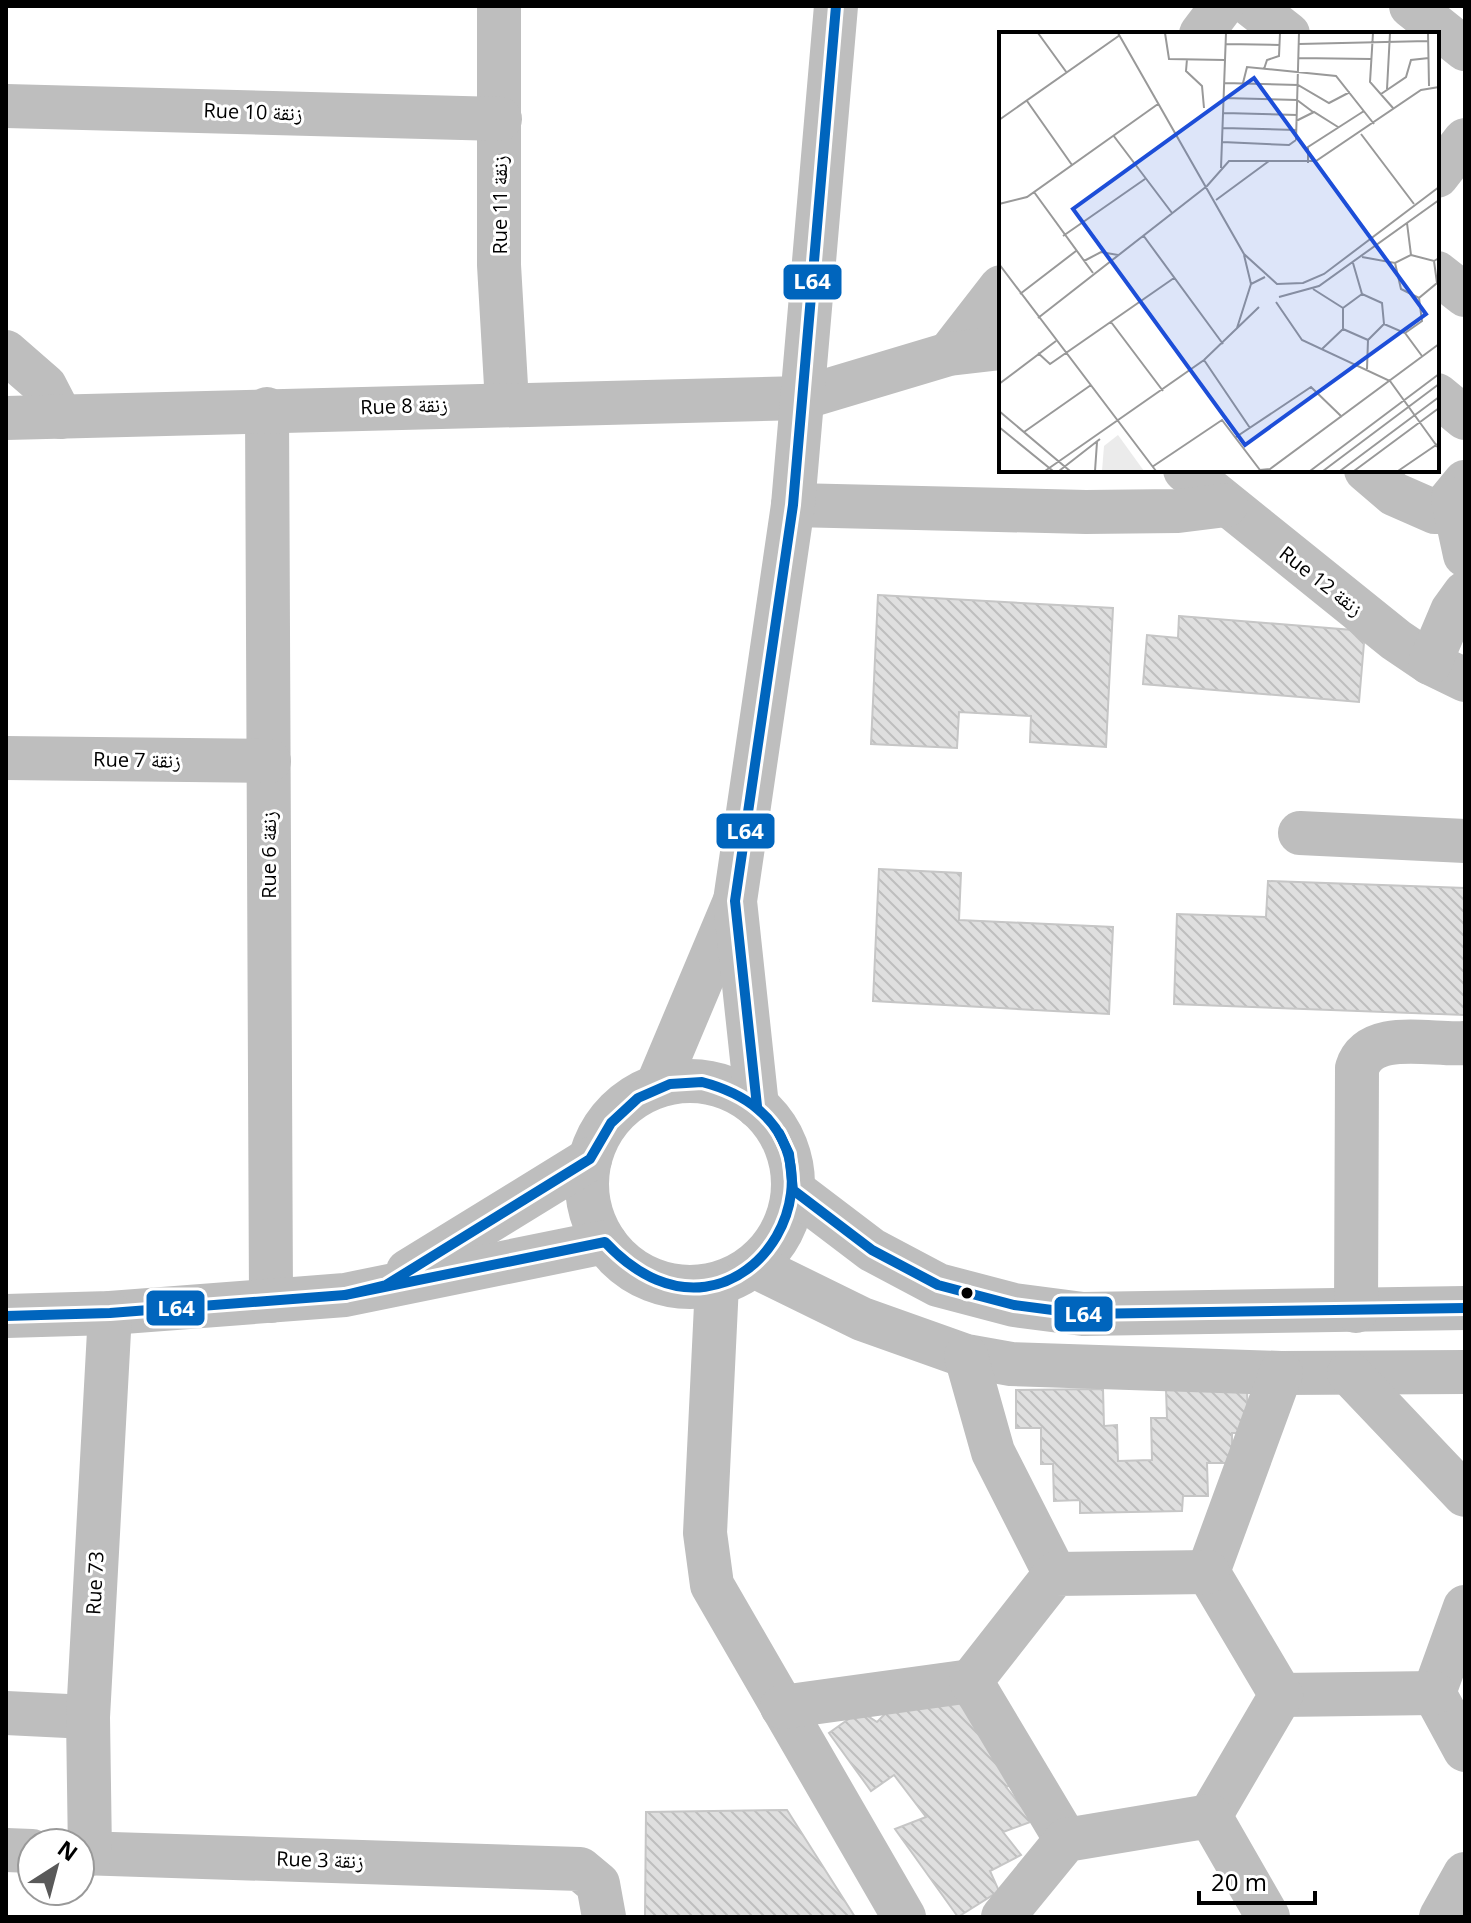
<svg xmlns="http://www.w3.org/2000/svg" width="1471" height="1923" viewBox="0 0 1471 1923" font-family="'Open Sans','Noto Naskh Arabic',sans-serif">
<defs>
<pattern id="building-back-hatch" width="6" height="6" patternUnits="userSpaceOnUse" patternTransform="scale(2)"><rect width="6" height="6" fill="#dfdfdf"/><path d="M-1 5l2 2M0 0l6 6M5-1l2 2" fill="none" stroke="#bebebe"/></pattern>
</defs>
<rect width="100%" height="100%" fill="#fff"/>
<g fill="url(#building-back-hatch)" stroke="#c6c6c6" stroke-width="2">
<polygon points="878,595 1113,608 1106,747 1030,742 1031,716 959,712 957,748 871,744"/>
<polygon points="1179,616 1365,631 1359,702 1143,684 1147,635 1178,638"/>
<polygon points="879,869 961,873 959,920 1113,927 1109,1014 873,1001"/>
<polygon points="1268,881 1465,888 1465,1015 1174,1004 1177,914 1266,917"/>
<polygon points="1247,1387 1248,1433 1232,1433 1232,1463 1207,1463 1208,1496 1183,1496 1182,1511 1080,1513 1080,1500 1054,1501 1053,1464 1041,1464 1041,1428 1016,1428 1016,1390 1103,1389 1104,1426 1117,1425 1118,1461 1152,1460 1151,1418 1167,1418 1166,1389"/>
<polygon points="965,1698 1029,1778 1006,1787 1033,1821 1003,1832 1021,1855 990,1871 999,1891 958,1917 895,1829 926,1817 894,1775 871,1791 829,1733 860,1711 877,1722 895,1704"/>
<polygon points="787,1810 855,1917 645,1917 646,1812"/>
</g>
<g fill="none" stroke-linecap="round" stroke-linejoin="round">
<g stroke="#bebebe" stroke-width="44">
<polyline points="499,6 499,265 507,403"/>
<polyline points="1252,6 1288,34"/>
<polyline points="1411,6 1465,49"/>
<polyline points="1201,34 1222,6"/>
<polyline points="6,106 500,119"/>
<polyline points="1437,176 1465,140"/>
<polyline points="1437,273 1465,295"/>
<polyline points="6,352 45,386 61,417"/>
<polyline points="949,354 1001,287"/>
<polyline points="1437,395 1465,418"/>
<polyline points="267,409 271,1301"/>
<polyline points="6,418 802,398 949,354 1001,348"/>
<polyline points="1185,470 1396,640 1430,663 1465,680"/>
<polyline points="1366,470 1394,494 1435,512 1442,510 1465,482"/>
<polyline points="1453,499 1465,555"/>
<polyline points="793,505 1086,512 1178,511 1226,505"/>
<polyline points="1430,663 1452,611 1465,593"/>
<polyline points="6,758 269,761"/>
<polyline points="1300,833 1465,841"/>
<circle cx="690" cy="1184" r="103"/>
<polyline points="657,1086 734,903"/>
<polyline points="757,1106 735,901 793,505 836,6"/>
<polyline points="793,1190 872,1250 938,1285 1014,1305 1083,1314 1465,1308"/>
<polyline points="754,1266 862,1319 966,1356 1011,1364 1281,1373 1465,1372"/>
<polyline points="408,1271 590,1159"/>
<polyline points="717,1284 705,1533 712,1585 904,1917"/>
<path d="M1356 1311 1357 1068C1370 1028 1432 1046 1465 1043"/>
<polyline points="6,1316 110,1313 345,1295 605,1242"/>
<polyline points="966,1356 993,1452 1055,1574"/>
<polyline points="1349,1373 1465,1495"/>
<polyline points="1465,1607 1434,1693 1465,1750"/>
<polyline points="1281,1695 1434,1693"/>
<polyline points="782,1707 971,1681"/>
<polyline points="6,1713 88,1717"/>
<polyline points="1210,1816 1281,1695 1208,1572 1281,1373"/>
<polyline points="1066,1840 971,1681 1055,1574 1208,1572"/>
<polyline points="6,1850 32,1851"/>
<polyline points="80,1853 580,1869 598,1884 604,1917"/>
<polyline points="90,1854 88,1717 110,1313"/>
<polyline points="1003,1917 1066,1840 1210,1816 1268,1917"/>
<polyline points="1441,1917 1465,1874"/>
</g>
<defs>
<g id="bus-1">
<path d="M702 1082C891 1131 744 1391 605 1242L345 1295 386 1285 590 1159 611 1123 638 1098 670 1084Z"/>
<polyline points="757,1106 735,901 793,505 836,6"/>
<polyline points="779,1133 789,1154 793,1190 872,1250 938,1285 1014,1305 1083,1314 1465,1308"/>
<polyline points="6,1316 110,1313 345,1295"/>
</g>
</defs>
<use href="#bus-1" stroke="#fff" stroke-width="16"/>
<use href="#bus-1" stroke="#0065bd" stroke-width="10"/>
</g>
<circle fill="#000" stroke="#fff" stroke-width="3" cx="967" cy="1293" r="7"/>
<g text-anchor="middle" stroke-width="6" stroke-linejoin="round" paint-order="stroke">
<g font-size="20" fill="#000" stroke="#fff">
<text transform="translate(253 112) rotate(2)" y="7">Rue 10 زنقة</text>
<text transform="translate(500 205) rotate(-90)" y="7">Rue 11 زنقة</text>
<text transform="translate(404 406) rotate(-2)" y="7">Rue 8 زنقة</text>
<text transform="translate(1321 581) rotate(38)" y="7">Rue 12 زنقة</text>
<text transform="translate(137 760) rotate(1)" y="7">Rue 7 زنقة</text>
<text transform="translate(269 855) rotate(-90)" y="7">Rue 6 زنقة</text>
<text transform="translate(95 1583) rotate(-87)" y="7">Rue 73</text>
<text transform="translate(320 1860) rotate(2)" y="7">Rue 3 زنقة</text>
</g>
</g>
<g transform="translate(999 32)">
<rect width="440" height="440" fill="#fff"/>
<path d="M119 403 145 439H103L105 414Z" fill="#ebebeb"/>
<path fill="none" stroke="#999" stroke-width="2" d="M39 1 68 41M119 1 245 222 278 252 304 251 325 242 440 155M166 1 170 27 226 28M374 1 371 50 394 76M429 1 430 54M226 12 281 13M300 12 429 9M299 26 372 27M188 27 187 39 203 54 205 76M265 37 268 28 280 24 281 1M226 51 299 53 330 71 351 60M244 51 248 35 337 44 375 92M388 57 391 1M382 62 407 45 412 28 430 26M225 66 298 68 314 80M28 69 73 133M225 81 298 83M0 88 121 3M297 89 315 80 339 95M224 96 297 98M362 102 415 172M114 103 173 181M297 108 300 1M223 110 290 113 297 108M309 131V115L365 79M222 136 227 1M35 160 94 241M217 168 270 129M0 172 28 165 159 72M144 203 224 312M64 204 146 147M245 223 252 252M412 223 435 229 440 226M363 225 396 231 412 223 408 191M85 229 102 220 119 223M354 231 363 262 383 271 385 292M396 231 402 257 420 266M0 232 157 439M314 257 344 276M21 262 77 219M363 262 344 276V297L369 308M280 265 320 254 440 168M277 270 303 308 391 349 440 417M39 286 208 154 230 129H317L422 58 440 55M112 290 164 359M238 296 252 252 266 245M406 301 423 289 420 266 438 251 435 229M323 317 344 297M39 321 51 332 175 246M205 328 251 396M368 337 369 308 385 292 406 301 423 324M0 352 57 309M0 379 71 439M0 395 54 439M25 400 92 353M237 405 312 355 343 385M153 435 223 388 261 438 271 437 440 312M46 439 205 328 260 275M60 439 101 407M96 439 98 410M311 439 440 342M324 439 440 352M341 439 440 365M355 439 440 376M399 439 440 411"/>
<path fill="#1d4ed8" fill-opacity="0.15" stroke="#1d4ed8" stroke-width="4" d="M255 46 427 282 246 413 74 177Z"/>
<rect width="440" height="440" fill="none" stroke="#000" stroke-width="4"/>
</g>
<g stroke="#fff" stroke-width="3">
<rect x="782" y="263" width="61" height="38" rx="8" fill="#0065bd"/>
<rect x="715" y="812" width="61" height="38" rx="8" fill="#0065bd"/>
<rect x="145" y="1289" width="61" height="38" rx="8" fill="#0065bd"/>
<rect x="1053" y="1295" width="61" height="38" rx="8" fill="#0065bd"/>
</g>
<g font-size="22" text-anchor="middle" font-weight="bold" fill="#fff">
<text x="812" y="289">L64</text>
<text x="745" y="839">L64</text>
<text x="176" y="1316">L64</text>
<text x="1083" y="1322">L64</text>
</g>
<rect width="1471" height="1923" fill="none" stroke="#000000" stroke-width="16"/>
<g transform="translate(56 1867) rotate(36)"><circle r="38" fill="#ffffff" stroke="#999999" stroke-width="2"/>
<path d="M0-6L14 30L0 20L-14 30Z" fill="#595959"/>
<text y="-12" font-size="22" font-weight="bold" text-anchor="middle" fill="#000000">N</text>
</g>
<path d="M1199 1891v12h116v-12" fill="none" stroke="#000000" stroke-width="4"/>
<text x="1211" y="1891" font-size="24" fill="#000000" stroke="#ffffff" stroke-width="6" paint-order="stroke">20 m</text>
</svg>
